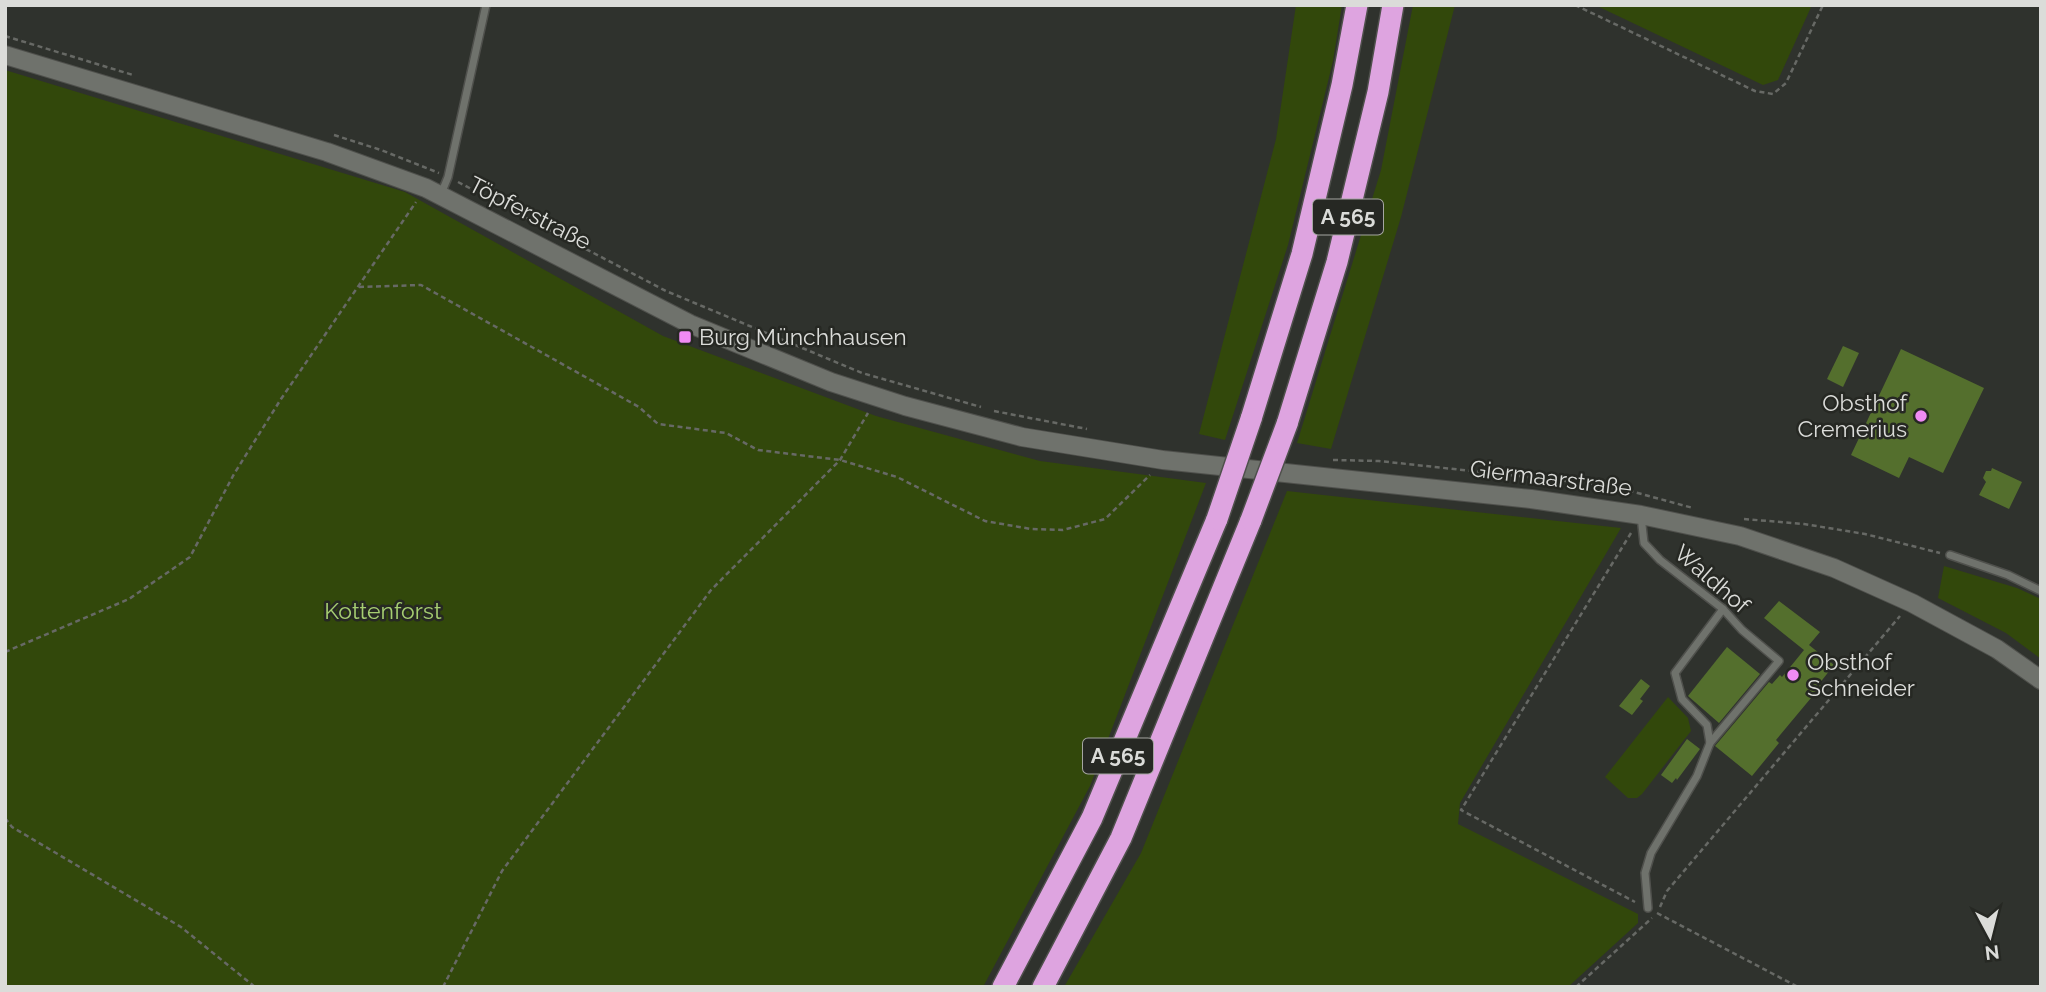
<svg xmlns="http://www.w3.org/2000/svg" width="2046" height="992" viewBox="0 0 2046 992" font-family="Raleway,sans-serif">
<rect width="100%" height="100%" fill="#2f322d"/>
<g fill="#32480b">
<polygon points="1296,5 1342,5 1333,61 1288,245 1225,440 1199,434 1276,139"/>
<polygon points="1413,5 1455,5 1401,217 1331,449 1297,443 1381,170"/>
<polygon points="1595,5 1812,5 1778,80 1763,85"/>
<polygon points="5,70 405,192 663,336 876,416 1040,461 1206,483 1090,786 983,987 5,987"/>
<polygon points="1287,491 1621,528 1460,803 1458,824 1638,914 1638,923 1568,987 1064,987 1141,853"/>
<polygon points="1944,566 2017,588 2041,599 2041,659 2006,633 1938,598"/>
<polygon points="1668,697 1688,718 1691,731 1642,794 1637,798 1628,798 1605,777"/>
</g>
<g fill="#546f2d">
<polygon points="1843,346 1859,353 1843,387 1827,379"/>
<polygon points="1901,349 1984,388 1943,473 1909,457 1899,478 1851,455"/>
<polygon points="1992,468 2022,482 2009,509 1979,495 1986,482 1983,478 1986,471 1991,471"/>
<polygon points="1779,601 1820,632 1809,645 1834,665 1819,684 1821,686 1776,740 1779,743 1752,776 1715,746 1769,682 1772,684 1780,675 1782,677 1804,650 1764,618"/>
<polygon points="1727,647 1760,674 1719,723 1688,696"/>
<polygon points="1641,679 1650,686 1640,699 1643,701 1632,715 1619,706"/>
<polygon points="1687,739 1700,749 1677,780 1676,778 1672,783 1661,775"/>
</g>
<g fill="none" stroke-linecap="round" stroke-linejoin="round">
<defs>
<g id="service">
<polyline points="441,194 448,177 486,5"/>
<polyline points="1641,516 1644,543 1660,560 1723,609 1742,630 1779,661 1710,743"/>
<polyline points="1950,555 2008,575 2041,591"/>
<polyline points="1648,908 1645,873 1651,853 1697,776 1710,743 1707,725 1682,699 1675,673 1723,609"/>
</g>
<polyline id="secondary" points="5,55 327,152 426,188 690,324 831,382 905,406 1022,437 1163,460 1531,499 1641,515 1740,536 1834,568 1912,603 1997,649 2041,680"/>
<g id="motorway">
<polyline points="1251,419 1302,254 1342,85 1357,5"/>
<polyline points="1287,424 1337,262 1378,92 1393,5"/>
<polyline points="1003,987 1092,818 1217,519"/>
<polyline points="1043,987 1121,838 1251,520"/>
</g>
</defs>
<use href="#service" stroke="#4f504c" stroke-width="10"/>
<use href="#secondary" stroke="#4f504c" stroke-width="20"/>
<use href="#motorway" stroke="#4f504c" stroke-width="24"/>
<g stroke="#676965" stroke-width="2.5" stroke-dasharray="5 3.5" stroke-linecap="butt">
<polyline points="1575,5 1755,91 1773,94 1786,83 1823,5"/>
<polyline points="5,36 133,75"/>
<polyline points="334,135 381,150 439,173"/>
<polyline points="458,182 666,291 862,373 981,407"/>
<polyline points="359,287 421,285 639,407 658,424 726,433 758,450 840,460 897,477 985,521 1031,529 1063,530 1105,519 1150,475"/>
<polyline points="994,411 1087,429"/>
<polyline points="1333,460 1379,461 1612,486 1693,508"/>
<polyline points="1744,519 1804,524 1865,534 1940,553"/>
<polyline points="1631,533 1461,810 1635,902"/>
<polyline points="5,652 129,599 190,557 234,474 281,399 416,202"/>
<polyline points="5,818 12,827 181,927 255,987"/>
<polyline points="1660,907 1667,891 1900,616"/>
<polyline points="1657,913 1798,987"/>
<polyline points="443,987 502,871 711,590 840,460 868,413"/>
<polyline points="1576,987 1652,918"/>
</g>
<use href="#service" stroke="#6f726c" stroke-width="7"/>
<use href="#secondary" stroke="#6f726c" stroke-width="18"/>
<use href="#motorway" stroke="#dea4e0" stroke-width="21"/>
<defs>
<g id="motorway-bridge">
<polyline points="1217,519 1251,419"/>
<polyline points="1251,520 1287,424"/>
</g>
</defs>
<use href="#motorway-bridge" stroke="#4f504c" stroke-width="24" stroke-linecap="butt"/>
<use href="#motorway-bridge" stroke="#dea4e0" stroke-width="21"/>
</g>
<g fill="#f08bf5" stroke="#262823" stroke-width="2.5">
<rect x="678" y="330" width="14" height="14" rx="3.5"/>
<circle cx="1921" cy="416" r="7"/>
<circle cx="1793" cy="675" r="7"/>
</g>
<g text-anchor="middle" stroke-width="5" stroke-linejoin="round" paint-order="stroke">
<g fill="#262823" stroke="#a5a6a2" stroke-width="2">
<rect x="1313" y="199.5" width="70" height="35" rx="5"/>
<rect x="1083" y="738.5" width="70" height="35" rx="5"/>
</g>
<g font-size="21" font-weight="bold" fill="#dbdcd9">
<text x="1348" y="224">A 565</text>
<text x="1118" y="763">A 565</text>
</g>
<g font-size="23" fill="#dbdcd9" stroke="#262823">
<text transform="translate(530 213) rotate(27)" y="8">Töpferstraße</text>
<text transform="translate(1551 478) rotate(7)" y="8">Giermaarstraße</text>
<text transform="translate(1712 579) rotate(41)" y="8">Waldhof</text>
</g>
<g font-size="23" fill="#dbdcd9" stroke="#262823" text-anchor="start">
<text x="699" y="345">Burg Münchhausen</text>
<text x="1907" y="411" text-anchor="end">Obsthof<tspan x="1907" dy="26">Cremerius</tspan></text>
<text x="1807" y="670">Obsthof<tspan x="1807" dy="26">Schneider</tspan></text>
</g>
<g font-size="23" fill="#a6ce71" stroke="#262823">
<text x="383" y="619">Kottenforst</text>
</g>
</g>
<rect width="2046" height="992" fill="none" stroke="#dbdcd9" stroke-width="14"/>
<g transform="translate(1990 936) rotate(173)" stroke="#262823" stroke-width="5" paint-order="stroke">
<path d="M0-5L12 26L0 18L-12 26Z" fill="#dbdcd9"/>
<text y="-10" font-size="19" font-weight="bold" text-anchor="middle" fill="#dbdcd9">N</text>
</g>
</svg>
